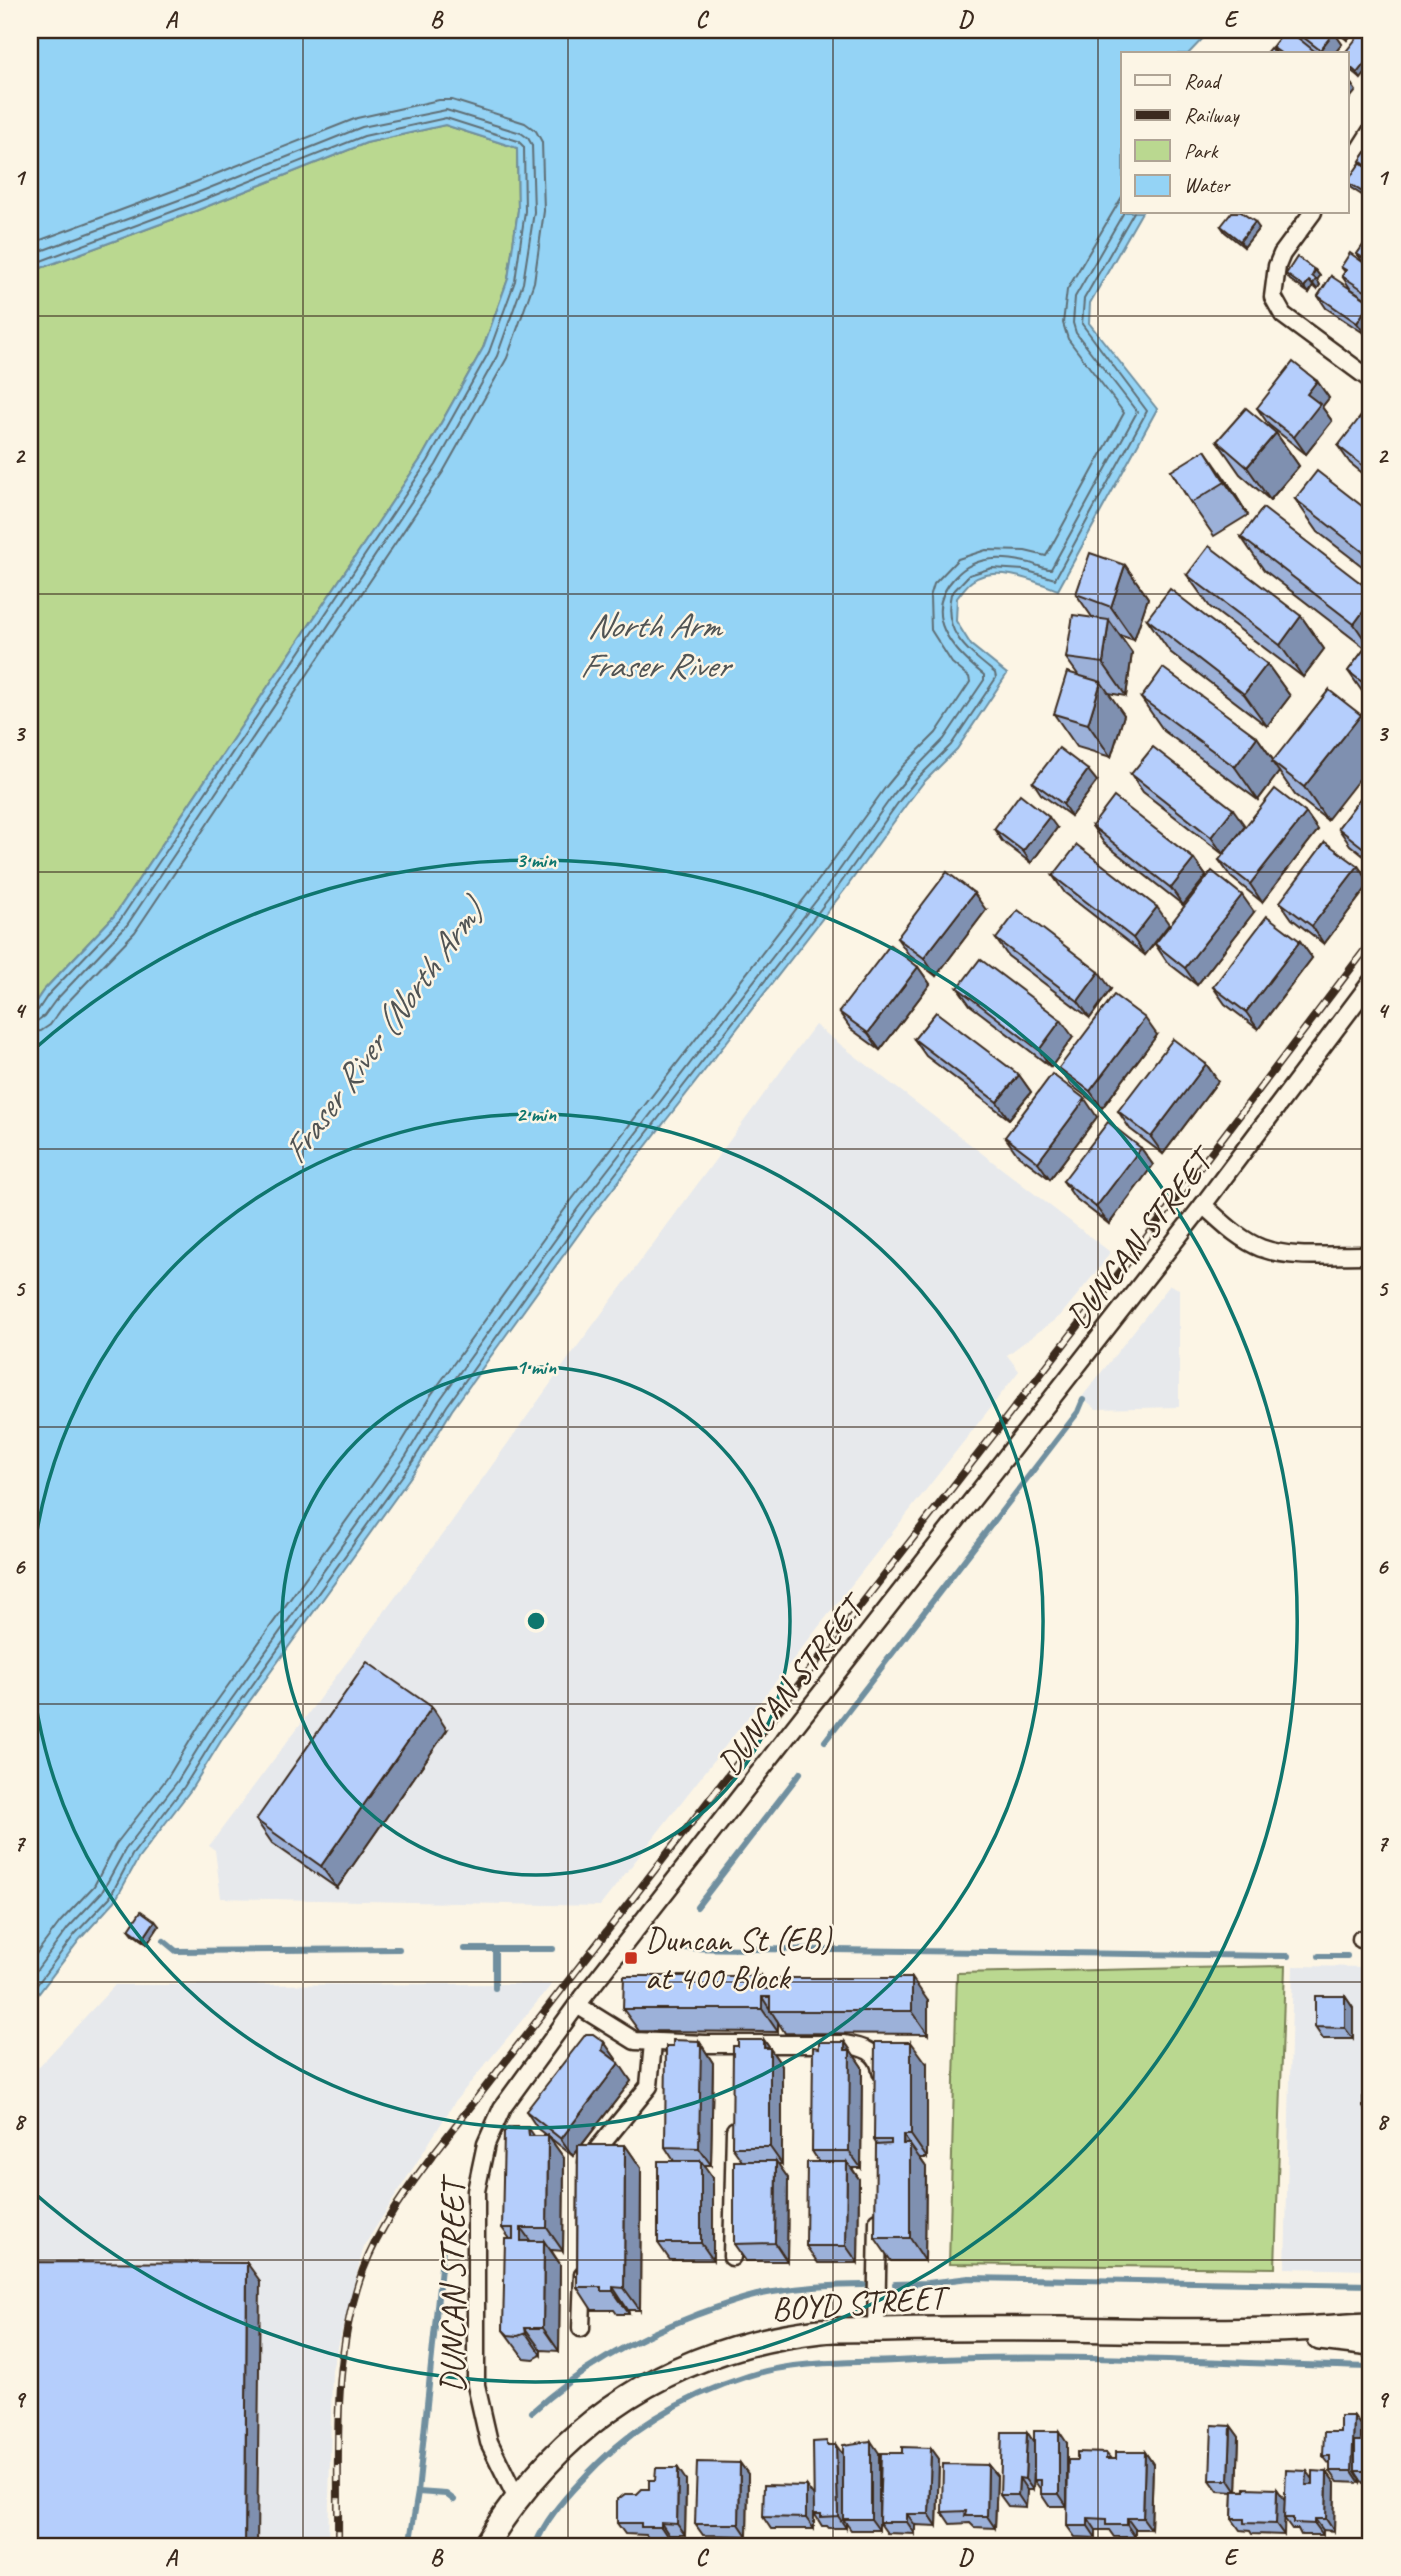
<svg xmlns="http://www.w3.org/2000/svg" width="1401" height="2576" viewBox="0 0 1401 2576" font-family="Caveat,sans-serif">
<rect width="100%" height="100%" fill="#fcf5e5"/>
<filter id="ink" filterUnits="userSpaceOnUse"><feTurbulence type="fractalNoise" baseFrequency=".0143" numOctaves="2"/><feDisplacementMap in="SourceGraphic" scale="14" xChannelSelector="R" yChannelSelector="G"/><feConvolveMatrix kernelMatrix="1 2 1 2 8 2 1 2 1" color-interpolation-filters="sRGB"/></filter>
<g filter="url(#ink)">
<g fill="#e7e9ec">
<polygon points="815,1025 1110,1252 1101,1266 1060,1316 1007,1355 1019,1371 600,1906 221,1898 215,1850 209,1846 450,1524 571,1355"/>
<polygon points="1170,1285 1179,1289 1179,1407 1096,1409 1082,1397"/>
<polygon points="1293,1966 1371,1967 1371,2270 1285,2268"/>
<polygon points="552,1984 456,2100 364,2246 332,2370 328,2546 30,2546 30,2076 115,1985"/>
</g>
<g fill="#bad890" stroke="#7a8157" stroke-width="2">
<polygon points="445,125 517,148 518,210 508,279 483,348 422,457 114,916 43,991 30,1010 30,272 193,212 366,143"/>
<polygon points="1285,1966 1275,2268 949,2264 957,1973"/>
</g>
<path fill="#94d3f5" stroke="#708f9f" stroke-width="2" d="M30 30H1211L1188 54H1123V212H1142L1090 303 1089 323 1157 409 1058 590C1034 581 996 564 972 581 966 585 961 593 957 598L956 621 971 645 1007 674 957 749 923 783 906 805 846 888 591 1217 452 1410 419 1465 221 1741 190 1791 138 1859 115 1901 80 1939 30 2005V1010L43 991 114 916 422 457 483 348 508 279 518 210 517 148 445 125 366 143 193 212 30 272Z"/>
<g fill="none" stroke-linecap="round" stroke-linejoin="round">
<g stroke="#5f6e74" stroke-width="2">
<polyline points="30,244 183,187 357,118 439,100 452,100 525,123 536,131 542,142 544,211 534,282 507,358 443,472 135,932 63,1007 50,1025 41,1031 30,1032"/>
<polyline points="30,255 187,197 362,127 446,110 521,133 528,138 532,145 534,212 523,283 497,356 436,465 127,925 55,1001 44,1016 37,1021 30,1021"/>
<polyline points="30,265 190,205 364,136 446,118 518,141 524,147 525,211 515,281 489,352 428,461 120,920 48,995 38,1010 30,1013"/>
<polyline points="30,1962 60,1922 94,1886 116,1844 168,1777 199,1726 397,1450 431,1395 570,1202 824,873 885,788 903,766 936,733 970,682 969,677 952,663 931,630 930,597 934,584 958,559 986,550 1025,551 1046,556 1124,413 1068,339 1063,323 1067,290 1123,195"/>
<path d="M30 1979 68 1928 102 1892 125 1850 177 1782 208 1732 406 1456 439 1401 578 1208 833 879 893 795 911 773 944 739 984 680V675C952 650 920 614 955 577 965 566 978 560 993 559 1003 558 1016 560 1025 562 1034 563 1042 569 1051 569L1137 412 1076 333 1073 323 1075 297 1124 212"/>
<path d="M30 1994 75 1934 110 1897 132 1855 184 1787 215 1737 413 1461 447 1406 585 1213 840 884 900 800 918 778 951 745 996 678 995 673C968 651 942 633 951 594L969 575 992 568 1024 570 1055 579 1147 411 1082 324 1084 299 1134 212"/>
</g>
<g stroke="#708f9f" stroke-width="6">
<polyline points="825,1741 1078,1412 1083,1400"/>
<polyline points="697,1907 800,1773"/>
<polyline points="164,1941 176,1951 399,1949"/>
<polyline points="680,1948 1288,1956"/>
<polyline points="465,1949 553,1949"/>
<polyline points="495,1949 495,1988"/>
<polyline points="1319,1956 1347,1956"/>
<polyline points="895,2284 928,2283 969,2278 1371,2285"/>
<path d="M532 2412C580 2368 635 2338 696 2315 721 2306 747 2296 773 2292 803 2287 834 2285 864 2285"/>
<polyline points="418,2492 446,2494 454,2500"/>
<polyline points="409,2546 418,2492 443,2248"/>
<path d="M535 2546C544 2522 562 2501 580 2482 627 2430 681 2397 748 2376 794 2361 846 2363 895 2361 1053 2352 1213 2363 1371 2367"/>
</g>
<defs>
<g id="minor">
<polyline points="1347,169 1371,131"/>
<polyline points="1313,212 1282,254 1277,266 1273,297 1283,315 1371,380"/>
<path d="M1203 1205C1220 1220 1238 1239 1261 1248 1294 1260 1337 1254 1371 1255"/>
<polyline points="1361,1939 1371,1939"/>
<path d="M577 2005 635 2041 705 2044H844C863 2047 879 2051 881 2072"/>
<polyline points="587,2162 649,2086 653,2043"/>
<polyline points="732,2257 735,2130"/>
<polyline points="581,2328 583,2274"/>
<polyline points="876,2330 878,2221"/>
<polyline points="517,2499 489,2442 476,2385 476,2191 486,2144 502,2108 577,2005 1203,1205 1371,982"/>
</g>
<g id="secondary">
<polyline points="1320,2338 1371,2344"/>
<path d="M485 2546C562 2420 673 2348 820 2331 841 2329 863 2330 884 2330 942 2328 1000 2329 1059 2329 1129 2330 1200 2332 1271 2330 1304 2330 1338 2326 1371 2325"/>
</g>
</defs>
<use href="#minor" stroke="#3b2a1e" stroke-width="21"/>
<use href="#secondary" stroke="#3b2a1e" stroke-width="28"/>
<use href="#minor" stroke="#fcf5e5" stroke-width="16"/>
<use href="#secondary" stroke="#fcf5e5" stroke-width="23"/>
<defs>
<path id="rail" d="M338 2546C339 2455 331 2357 363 2270 379 2228 405 2192 432 2156L1134 1254 1371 942"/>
</defs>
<use href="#rail" stroke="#3b2a1e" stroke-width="8"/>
<use href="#rail" stroke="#fcf5e5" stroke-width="5" stroke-dasharray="16" stroke-linecap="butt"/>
</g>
<g fill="#9cb1d9" stroke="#3b2a1e" stroke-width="2">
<polygon points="1291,30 1331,30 1342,44 1334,54 1277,54 1272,47 1295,35"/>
<polygon points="1334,30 1355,30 1347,40"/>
<polygon points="1347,54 1361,79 1347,67"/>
<polygon points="1371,145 1371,201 1351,188 1347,182 1364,166 1360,161"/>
<polygon points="1221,226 1259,228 1244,247 1225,232"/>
<polygon points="1371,236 1371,302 1350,288 1342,276 1345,272 1341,267 1363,262 1357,254"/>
<polygon points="1315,270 1320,276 1317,280 1320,285 1317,289 1313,286 1309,293 1290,280 1286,274"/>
<polygon points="1331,276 1365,334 1326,308 1318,296"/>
<polygon points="1317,381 1329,398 1322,407 1332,421 1306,454 1269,425 1257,408"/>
<polygon points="1371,423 1371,480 1350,463 1338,446"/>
<polygon points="1276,433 1299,466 1270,500 1240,474 1217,441"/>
<polygon points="1171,471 1228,483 1248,515 1214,536 1191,503"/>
<polygon points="1295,499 1371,513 1371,573 1318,532"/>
<polygon points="1241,537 1371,591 1371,704 1348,671 1365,648 1264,570"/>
<polygon points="1125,565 1148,598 1134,640 1119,635 1132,653 1126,696 1108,693 1124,715 1111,757 1077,747 1054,714 1079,676 1066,658 1092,617 1076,594"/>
<polygon points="1187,575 1301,616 1324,649 1303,677 1210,607"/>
<polygon points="1147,619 1267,664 1290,696 1267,726 1170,652"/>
<polygon points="1329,690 1327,820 1295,795 1279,772 1258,800 1164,731 1141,698 1257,737 1274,761"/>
<polygon points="1131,774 1245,826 1223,854 1143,792"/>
<polygon points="1097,781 1071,816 1041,794 1033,782"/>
<polygon points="1371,784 1371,862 1350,845 1338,828"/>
<polygon points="1306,813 1318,830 1262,902 1231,877 1219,860"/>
<polygon points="1092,826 1194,859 1206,876 1183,905 1104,843"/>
<polygon points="1057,828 1031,863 1002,841 994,829"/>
<polygon points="1358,866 1370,883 1324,944 1292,919 1280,902"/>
<polygon points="1053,876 1169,924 1145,955 1065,893"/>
<polygon points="986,910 936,976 909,955 897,938"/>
<polygon points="1254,912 1197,985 1167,962 1155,944"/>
<polygon points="996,939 1111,989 1090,1018 1008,956"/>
<polygon points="1300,941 1312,958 1258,1029 1225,1004 1213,987"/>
<polygon points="918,967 930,984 880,1050 851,1029 839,1012"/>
<polygon points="958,988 1073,1037 1051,1067 970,1005"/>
<polygon points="1157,1035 1102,1108 1071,1085 1059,1068"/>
<polygon points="914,1039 1019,1075 1031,1092 1009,1119 926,1056"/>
<polygon points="1206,1064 1218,1081 1163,1154 1130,1129 1118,1111"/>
<polygon points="1097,1117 1050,1179 1017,1154 1005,1137"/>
<polygon points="1141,1148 1153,1165 1109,1224 1075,1198 1063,1181"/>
<polygon points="447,1730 337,1888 272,1843 256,1820"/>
<polygon points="155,1921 159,1926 147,1944 133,1934 129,1929"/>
<polygon points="772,1989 928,2001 928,2034 785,2033 778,2022 778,2032 639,2031 623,2009"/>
<polygon points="1345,1996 1353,2008 1353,2039 1323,2039 1315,2027"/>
<polygon points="764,2040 782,2066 782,2164 778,2164 788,2178 787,2261 746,2261 734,2244 742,2161 732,2147 738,2046"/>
<polygon points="699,2041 713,2063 711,2165 703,2165 713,2178 713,2260 670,2260 658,2243 674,2161 665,2147 673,2046"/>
<polygon points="604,2042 616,2059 616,2061 631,2081 582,2145 625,2145 641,2168 640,2310 628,2310 629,2314 617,2314 614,2310 592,2310 577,2287 578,2150 573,2156 549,2137 564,2158 563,2251 551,2250 560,2264 559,2351 541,2350 541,2355 534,2359 524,2358 503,2330 510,2239 502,2228 547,2136 538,2129 526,2111"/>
<polygon points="845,2042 862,2067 861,2168 852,2168 859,2179 858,2263 818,2263 806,2246 819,2162 812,2151 819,2048"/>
<polygon points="927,2064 927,2158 920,2158 926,2167 925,2261 891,2261 875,2238 877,2145 874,2140"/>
<polygon points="1371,2068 1371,2119 1363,2107"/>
<polygon points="1354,2416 1361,2426 1371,2422 1371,2483 1363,2483 1360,2479 1360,2483 1338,2482 1330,2471 1330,2465 1323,2456 1340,2432"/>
<polygon points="1231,2426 1239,2437 1237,2491 1277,2489 1284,2500 1313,2480 1327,2472 1335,2483 1334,2531 1323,2530 1323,2535 1301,2535 1298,2529 1292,2529 1284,2518 1284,2535 1252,2534 1250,2531 1240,2530 1232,2519 1233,2492 1218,2491 1210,2480"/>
<polygon points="1027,2432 1034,2443 1067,2443 1067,2506 1049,2506 1041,2494 1041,2490 1034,2480 1034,2471 1033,2490 1027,2490 1026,2507 1008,2506 1000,2495"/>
<polygon points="830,2445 843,2454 879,2453 879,2510 902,2453 931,2448 939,2459 937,2526 915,2525 915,2534 887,2533 879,2522 879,2530 851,2530 846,2523 846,2528 829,2528 827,2526 822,2526 814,2513 814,2529 771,2529 763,2517 814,2497"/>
<polygon points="1145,2452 1153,2464 1151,2529 1135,2529 1135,2537 1114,2537 1109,2530 1096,2530 1096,2538 1075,2537 1067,2526 1077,2460 1106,2453 1111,2459 1116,2459"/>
<polygon points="740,2463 748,2474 747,2536 703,2535 695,2524"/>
<polygon points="988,2465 997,2476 995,2528 974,2527 970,2523 950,2524 942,2512"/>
<polygon points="686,2480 685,2535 669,2535 669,2539 649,2539 646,2535 625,2534 617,2523 637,2494 649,2489"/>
</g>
<g fill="#7f90b0" stroke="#3b2a1e" stroke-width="2">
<polygon points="1340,30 1355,30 1347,40"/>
<polygon points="1334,32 1342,44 1334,54 1323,54 1320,50"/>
<polygon points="1371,55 1371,66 1361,79 1357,73"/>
<polygon points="1352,85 1356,91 1347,102 1347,92"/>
<polygon points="1371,188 1371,201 1367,195"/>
<polygon points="1255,222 1259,228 1244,247 1240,241"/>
<polygon points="1315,270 1320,276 1317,280 1320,285 1317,289 1313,284 1312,276"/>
<polygon points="1309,281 1313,286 1309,293 1304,287"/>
<polygon points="1370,302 1371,324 1365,334 1357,323"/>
<polygon points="1317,381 1329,398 1322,407 1332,421 1306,454 1294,437 1307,394"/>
<polygon points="1276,433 1299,466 1270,500 1247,467"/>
<polygon points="1205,450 1228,483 1248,515 1225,482"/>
<polygon points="1125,565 1148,598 1134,640 1111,607"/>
<polygon points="1371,601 1371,649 1354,624"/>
<polygon points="1301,616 1324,649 1303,677 1280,645"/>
<polygon points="1109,620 1132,653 1126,696 1103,663"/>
<polygon points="1267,664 1290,696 1267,726 1244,694"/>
<polygon points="1101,682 1124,715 1111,757 1088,724"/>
<polygon points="1361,715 1371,729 1371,764 1327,820 1304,787"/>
<polygon points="1257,737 1277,766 1272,762 1279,772 1258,800 1235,767"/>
<polygon points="1088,770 1097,781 1071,816 1063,804"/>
<polygon points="1233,809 1245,826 1223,854 1211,837"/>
<polygon points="1306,813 1318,830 1262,902 1250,884"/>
<polygon points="1049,817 1057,828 1031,863 1023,851"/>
<polygon points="1194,859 1206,876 1183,905 1171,888"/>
<polygon points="1358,866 1370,883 1324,944 1312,926"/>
<polygon points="974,893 986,910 936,976 924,958"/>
<polygon points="1242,895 1254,912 1197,985 1185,968"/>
<polygon points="1157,907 1169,924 1145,955 1133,938"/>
<polygon points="1300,941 1312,958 1258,1029 1246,1012"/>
<polygon points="918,967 930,984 880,1050 868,1033"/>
<polygon points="1099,972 1111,989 1090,1018 1078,1001"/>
<polygon points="1145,1018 1157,1035 1102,1108 1090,1091"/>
<polygon points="1061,1020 1073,1037 1051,1067 1039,1050"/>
<polygon points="1206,1064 1218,1081 1163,1154 1151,1137"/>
<polygon points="1019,1075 1031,1092 1009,1119 997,1102"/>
<polygon points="1085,1099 1097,1117 1050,1179 1038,1162"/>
<polygon points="1141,1148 1153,1165 1109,1224 1096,1207"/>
<polygon points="432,1707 447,1730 337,1888 321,1866"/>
<polygon points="155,1921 159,1926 147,1944 143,1939"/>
<polygon points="762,1976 778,1999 762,1989"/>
<polygon points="912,1978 928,2001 928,2034 912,2011"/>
<polygon points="1345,1996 1353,2008 1353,2039 1345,2028"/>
<polygon points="762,1997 778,2022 778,2032 762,2009"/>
<polygon points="764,2040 782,2066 782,2164 770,2147"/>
<polygon points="699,2041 713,2063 711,2165 699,2148"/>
<polygon points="604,2042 616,2059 614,2068 602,2050"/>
<polygon points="845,2042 862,2067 861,2168 849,2151"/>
<polygon points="911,2042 927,2064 927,2158 911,2135"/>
<polygon points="619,2063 631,2081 573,2156 561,2139"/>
<polygon points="528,2127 544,2150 529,2136"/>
<polygon points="903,2135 926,2167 925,2261 910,2238"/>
<polygon points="548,2136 564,2158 563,2251 547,2228"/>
<polygon points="625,2145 641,2168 640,2310 624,2288"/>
<polygon points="701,2161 713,2178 713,2260 701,2243"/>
<polygon points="776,2161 788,2178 787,2261 775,2243"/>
<polygon points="847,2162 859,2179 858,2263 846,2246"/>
<polygon points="521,2228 537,2250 521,2241"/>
<polygon points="544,2241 560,2264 559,2351 543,2328"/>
<polygon points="247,2263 260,2281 257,2546 245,2546"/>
<polygon points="613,2287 628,2310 629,2314 613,2291"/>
<polygon points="525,2328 541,2350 541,2355 526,2333"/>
<polygon points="1354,2416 1362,2428 1361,2471 1355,2471 1360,2479 1360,2483 1352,2471"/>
<polygon points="1231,2426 1239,2437 1237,2492 1229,2480"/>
<polygon points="1059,2431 1067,2443 1067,2506 1059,2494"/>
<polygon points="1027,2432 1035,2444 1033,2490 1025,2479"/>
<polygon points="871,2441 879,2453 879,2530 871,2519"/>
<polygon points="836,2445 844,2456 843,2519 846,2523 846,2528 838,2516"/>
<polygon points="931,2448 939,2459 937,2526 929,2514"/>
<polygon points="1145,2452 1153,2464 1151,2529 1143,2518"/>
<polygon points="740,2463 748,2474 747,2536 739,2524"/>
<polygon points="988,2465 997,2476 995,2528 987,2516"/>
<polygon points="678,2468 686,2480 685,2535 677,2524"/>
<polygon points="1307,2471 1315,2482 1314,2496 1306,2485"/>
<polygon points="1327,2472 1335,2483 1334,2531 1326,2519"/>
<polygon points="1019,2478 1027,2490 1026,2507 1018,2495"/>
<polygon points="806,2486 814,2497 814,2529 806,2518"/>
<polygon points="1277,2489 1285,2500 1284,2535 1276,2524"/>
<polygon points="907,2514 915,2525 915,2534 907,2522"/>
<polygon points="1088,2518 1096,2530 1096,2538 1088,2526"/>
<polygon points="1127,2518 1135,2529 1135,2537 1127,2525"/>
<polygon points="1315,2519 1323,2530 1323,2535 1315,2524"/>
<polygon points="661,2523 669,2535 669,2539 661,2527"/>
</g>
<g fill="#b5cefc" stroke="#3b2a1e" stroke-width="2">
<polygon points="1285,30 1288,30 1318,54 1282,54 1272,47"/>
<polygon points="1294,30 1331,30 1334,32 1320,50"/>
<polygon points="1363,30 1368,30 1371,32 1371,55 1357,73 1347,64 1347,54 1344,54"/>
<polygon points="1270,48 1277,54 1265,54"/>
<polygon points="1347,81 1352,85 1347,92"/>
<polygon points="1371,145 1371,169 1360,161"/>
<polygon points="1360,163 1371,171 1371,188 1367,195 1347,182"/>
<polygon points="1232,212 1241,212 1255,222 1240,241 1221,226"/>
<polygon points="1370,235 1371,236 1371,263 1357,254"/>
<polygon points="1350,253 1371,268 1371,295 1342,276 1346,270 1341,267"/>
<polygon points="1297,257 1315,270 1312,276 1316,279 1313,284 1309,281 1304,287 1286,274"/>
<polygon points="1331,276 1370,302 1357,323 1318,296"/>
<polygon points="1293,362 1317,381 1307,394 1320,404 1294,437 1257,408"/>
<polygon points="1246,408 1276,433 1247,467 1217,441"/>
<polygon points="1361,416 1371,423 1371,472 1338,446"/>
<polygon points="1205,450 1225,482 1191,503 1171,471"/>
<polygon points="1317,471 1371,513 1371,558 1295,499"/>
<polygon points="1263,508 1371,591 1371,601 1354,624 1241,537"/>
<polygon points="1209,546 1301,616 1280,645 1187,575"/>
<polygon points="1090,553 1125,565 1111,607 1076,594"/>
<polygon points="1170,589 1267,664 1244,694 1147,619"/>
<polygon points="1073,615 1109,620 1103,663 1066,658"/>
<polygon points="1371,640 1371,689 1348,671"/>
<polygon points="1163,668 1257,737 1235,767 1141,698"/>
<polygon points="1067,672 1101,682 1088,724 1054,714"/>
<polygon points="1329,690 1361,715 1304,787 1272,762"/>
<polygon points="1153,747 1233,809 1211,837 1131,774"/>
<polygon points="1059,748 1088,770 1063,804 1033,782"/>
<polygon points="1371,784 1371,851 1370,853 1338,828"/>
<polygon points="1275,789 1306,813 1250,884 1219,860"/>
<polygon points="1020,794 1049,817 1023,851 994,829"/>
<polygon points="1114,797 1194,859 1171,888 1092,826"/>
<polygon points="1325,842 1358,866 1312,926 1280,902"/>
<polygon points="1077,845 1157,907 1133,938 1053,876"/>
<polygon points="1212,871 1242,895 1185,968 1155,944"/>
<polygon points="947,872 974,893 924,958 897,938"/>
<polygon points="1018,910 1099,972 1078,1001 996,939"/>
<polygon points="1267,916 1300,941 1246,1012 1213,987"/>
<polygon points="890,945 918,967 868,1033 839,1012"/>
<polygon points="980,959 1061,1020 1039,1050 958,988"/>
<polygon points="1114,995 1145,1018 1090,1091 1059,1068"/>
<polygon points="936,1012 1019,1075 997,1102 914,1039"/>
<polygon points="1173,1039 1206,1064 1151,1137 1118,1111"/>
<polygon points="1052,1074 1085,1099 1038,1162 1005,1137"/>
<polygon points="1108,1122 1141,1148 1096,1207 1063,1181"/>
<polygon points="367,1662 432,1707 321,1866 256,1820"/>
<polygon points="141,1911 155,1921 143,1939 129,1929"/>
<polygon points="624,1976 762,1976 762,1989 772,1989 772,1978 912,1978 912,2011 770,2011 770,1997 762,1997 762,2009 623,2009"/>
<polygon points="1315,1996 1345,1996 1345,2028 1315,2027"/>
<polygon points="1367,1998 1371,1998 1371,2024 1366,2024"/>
<polygon points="586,2034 593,2034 604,2042 602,2050 619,2063 561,2139 526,2111"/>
<polygon points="673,2040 699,2041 699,2046 701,2046 699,2148 665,2147 666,2046 673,2046"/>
<polygon points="738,2040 764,2040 764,2048 770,2048 770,2147 732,2147 733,2046 738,2046"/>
<polygon points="819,2042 845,2042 845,2050 850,2050 849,2151 812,2151 813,2047 819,2048"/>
<polygon points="875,2042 911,2042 911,2135 903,2135 903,2144 910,2144 910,2238 875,2238 876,2145 891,2144 891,2140 874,2140"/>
<rect x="1363" y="2068" width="8" height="39"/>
<polygon points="509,2127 528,2127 529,2136 548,2136 547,2228 521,2228 521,2241 544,2241 543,2328 525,2328 526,2333 518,2336 508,2335 503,2330 505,2239 513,2239 513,2228 502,2228 504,2132"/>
<polygon points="578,2145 625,2145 624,2288 613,2287 613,2291 601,2291 601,2287 577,2287"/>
<rect x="658" y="2161" width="43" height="82"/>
<polygon points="734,2161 776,2161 775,2243 734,2244"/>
<polygon points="807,2162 847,2162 846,2246 806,2246"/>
<polygon points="30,2262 247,2263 245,2546 30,2546"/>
<polygon points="1340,2416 1354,2416 1352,2471 1330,2471 1330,2456 1323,2456 1324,2432 1340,2432"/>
<polygon points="1361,2422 1371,2422 1371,2471 1355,2471 1355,2441 1361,2441"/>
<polygon points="1212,2425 1231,2426 1229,2480 1210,2480"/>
<polygon points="1034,2431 1059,2431 1059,2494 1041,2494 1041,2480 1034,2480"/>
<polygon points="1002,2432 1027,2432 1025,2479 1019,2478 1018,2495 1000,2495"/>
<polygon points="827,2441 827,2445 836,2445 838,2516 821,2517 821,2514 814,2514 813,2442"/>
<polygon points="871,2441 871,2519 843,2519 843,2445"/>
<polygon points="902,2447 931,2448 929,2514 907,2514 907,2522 879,2522 881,2453 902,2453"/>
<polygon points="1077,2452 1106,2453 1106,2459 1116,2459 1116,2452 1145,2452 1143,2518 1127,2518 1127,2525 1106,2525 1106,2519 1088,2518 1088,2526 1067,2526 1068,2460 1077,2460"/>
<polygon points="697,2462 740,2463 739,2524 695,2524"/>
<polygon points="943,2464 988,2465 987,2516 965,2516 966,2511 942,2512"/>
<polygon points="656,2468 678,2468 677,2524 661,2523 661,2527 641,2527 641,2523 617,2523 617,2500 625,2494 637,2494 642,2489 649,2489 649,2480 655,2480"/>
<polygon points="1286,2470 1307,2471 1306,2485 1313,2485 1313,2471 1327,2472 1326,2519 1315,2519 1315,2524 1293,2523 1293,2518 1284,2518"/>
<polygon points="764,2485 806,2486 806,2518 763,2517"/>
<polygon points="1245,2488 1277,2489 1276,2524 1244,2523 1244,2519 1232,2519 1233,2491 1245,2491"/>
<rect x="1368" y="2493" width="3" height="27"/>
</g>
</g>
<path fill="none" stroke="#3b2a1e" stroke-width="2" stroke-opacity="0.55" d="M303 30V2546M568 30V2546M833 30V2546M1098 30V2546M30 316H1371M30 594H1371M30 872H1371M30 1149H1371M30 1427H1371M30 1704H1371M30 1982H1371M30 2260H1371"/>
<g fill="none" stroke="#0f766e" stroke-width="3.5">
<circle cx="536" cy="1621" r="254"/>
<path d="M30 1590A507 507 0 1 1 30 1652"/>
<path d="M32 1051A761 761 0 1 1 32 2191"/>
</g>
<rect fill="#c8321e" stroke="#fcf5e5" stroke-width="2.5" x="624" y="1951" width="14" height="14" rx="3.5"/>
<g text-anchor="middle" stroke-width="5" stroke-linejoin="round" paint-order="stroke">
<g font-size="33" fill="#3b2a1e" stroke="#fcf5e5">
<text transform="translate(1138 1239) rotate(-52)" y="12">DUNCAN STREET</text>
<text transform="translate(789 1686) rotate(-52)" y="12">DUNCAN STREET</text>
<text transform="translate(452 2287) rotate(-90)" y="12">DUNCAN STREET</text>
<text transform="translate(858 2302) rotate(-4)" y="12">BOYD STREET</text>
</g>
<g font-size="33" fill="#3b2a1e" stroke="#fcf5e5" text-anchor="start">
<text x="645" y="1951">Duncan St (EB)<tspan x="645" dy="38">at 400 Block</tspan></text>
</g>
<g font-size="35" font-style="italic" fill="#515454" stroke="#fcf5e5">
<text x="654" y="637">North Arm<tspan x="654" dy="40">Fraser River</tspan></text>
<text transform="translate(382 1032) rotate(-54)" y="12">Fraser River (North Arm)</text>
</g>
</g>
<circle cx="536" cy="1621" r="10" fill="#0f766e" stroke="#fcf5e5" stroke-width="3.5"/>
<g font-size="21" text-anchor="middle" font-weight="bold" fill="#0f766e" stroke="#fcf5e5" stroke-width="5" stroke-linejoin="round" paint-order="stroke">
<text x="536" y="867">3 min</text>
<text x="536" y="1121">2 min</text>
<text x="536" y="1374">1 min</text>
</g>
<rect width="1401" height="2576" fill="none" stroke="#fcf5e5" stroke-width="77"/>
<rect x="1121" y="52" width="228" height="161" fill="#fcf5e5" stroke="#afa495" stroke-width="2"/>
<rect x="1135" y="75" width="35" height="10" fill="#fcf5e5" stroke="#afa495" stroke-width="2"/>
<text x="1184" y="88" font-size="21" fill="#3b2a1e">Road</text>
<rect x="1135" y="110" width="35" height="10" fill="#3b2a1e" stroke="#afa495" stroke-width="2"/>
<text x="1184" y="122" font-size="21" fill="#3b2a1e">Railway</text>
<rect x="1135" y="140" width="35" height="21" fill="#bad890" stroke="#afa495" stroke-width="2"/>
<text x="1184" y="158" font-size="21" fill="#3b2a1e">Park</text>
<rect x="1135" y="175" width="35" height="21" fill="#94d3f5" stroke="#afa495" stroke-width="2"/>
<text x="1184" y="192" font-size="21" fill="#3b2a1e">Water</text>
<rect x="38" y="38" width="1324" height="2500" fill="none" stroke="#3b2a1e" stroke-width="2.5"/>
<g font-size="23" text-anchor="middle" font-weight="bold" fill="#3b2a1e">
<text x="171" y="27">A</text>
<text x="436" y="27">B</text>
<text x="701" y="27">C</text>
<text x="965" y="27">D</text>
<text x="1230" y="27">E</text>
<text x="19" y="185">1</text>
<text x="1382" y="185">1</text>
<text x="19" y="463">2</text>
<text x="1382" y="463">2</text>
<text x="19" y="741">3</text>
<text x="1382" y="741">3</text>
<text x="19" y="1018">4</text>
<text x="1382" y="1018">4</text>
<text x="19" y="1296">5</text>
<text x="1382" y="1296">5</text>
<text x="19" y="1574">6</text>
<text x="1382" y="1574">6</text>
<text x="19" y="1851">7</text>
<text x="1382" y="1851">7</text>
<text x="19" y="2129">8</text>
<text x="1382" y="2129">8</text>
<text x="19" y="2407">9</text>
<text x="1382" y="2407">9</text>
<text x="171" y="2565">A</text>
<text x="436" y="2565">B</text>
<text x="701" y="2565">C</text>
<text x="965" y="2565">D</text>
<text x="1230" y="2565">E</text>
</g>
</svg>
